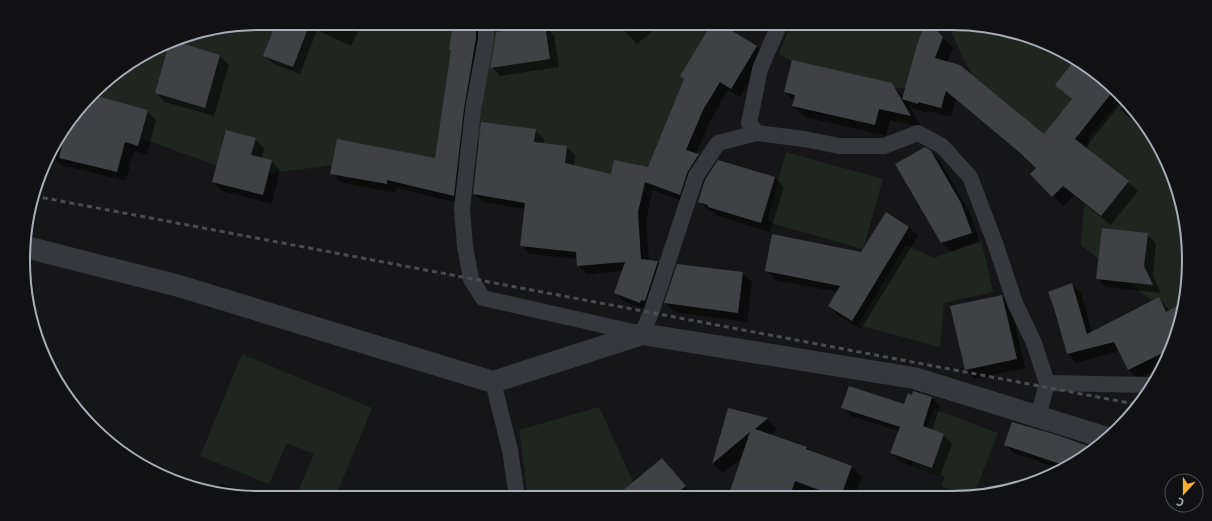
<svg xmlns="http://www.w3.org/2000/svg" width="1212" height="521" viewBox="0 0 1212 521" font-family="'Open Sans',sans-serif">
<rect width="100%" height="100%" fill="#161618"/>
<g fill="#1e261f">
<polygon points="261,23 478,23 450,184 352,163 246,176 76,115 104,82 184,36"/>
<polygon points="490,23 721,23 711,59 666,174 624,186 477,141"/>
<polygon points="791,23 940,23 913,89 828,82 779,54"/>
<polygon points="947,23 1028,36 1092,73 1062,123 1030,141 987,101 963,58"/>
<polygon points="1121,99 1165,156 1189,245 1178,321 1081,245 1089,136"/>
<polygon points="786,152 883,179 863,249 767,222"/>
<polygon points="981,240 993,292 944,303 940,347 858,325 906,245 934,258"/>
<polygon points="242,354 372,408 335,498 295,498 314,454 287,443 269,484 200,456"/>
<polygon points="599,407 640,497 528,497 519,430"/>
<polygon points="934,409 998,433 973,496 967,496 941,486 945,477 912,465"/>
</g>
<g fill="#0007">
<polygon points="290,23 362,23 351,46 317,30 300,74 272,63 264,55"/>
<polygon points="454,23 491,23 463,204 396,188 395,193 340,182 331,173 435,159 452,51 450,50"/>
<polygon points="617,23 662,23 637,44"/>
<polygon points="717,23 757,47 765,55 740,97 728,90 711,119 696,154 707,163 688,203 653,190 646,221 649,261 658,262 666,271 649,311 624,301 615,292 623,271 587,274 578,265 578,259 530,254 521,245 525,209 483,202 474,194 535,130 544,139 543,144 566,147 575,155 574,166 611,175 648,168"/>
<polygon points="928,23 953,48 947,62 1044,136 1073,100 1056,85 1074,62 1108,82 1123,101 1085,148 1128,182 1138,191 1111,225 1074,196 1063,206 1031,174 1037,168 956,100 951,117 928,111 927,113 913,109 909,105 921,127 890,120 886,136 805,117 793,106 794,101 785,92 891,84 904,97"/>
<polygon points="545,26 554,35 559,67 500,76 492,67"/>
<polygon points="173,42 220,56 229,65 214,116 165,102 156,93"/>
<polygon points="93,96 147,111 156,120 147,154 134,151 126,181 61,165 52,156 57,139"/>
<polygon points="1125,104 1150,137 1120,109"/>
<polygon points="255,139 264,148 261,159 271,161 280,170 272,204 222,191 213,182"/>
<polygon points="931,152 940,161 970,213 980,242 951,252 942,243 897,165"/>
<polygon points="775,178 784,187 770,232 718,216 715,213 708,210 699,201"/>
<polygon points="886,213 909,227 918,236 861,329 838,315 829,306 838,292 775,280 766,270 862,253"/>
<polygon points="1147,234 1156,243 1153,276 1161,293 1106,287 1097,278"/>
<polygon points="742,273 752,282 747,322 674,312 665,303"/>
<polygon points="1072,284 1081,293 1092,332 1159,298 1167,307 1170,312 1181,305 1176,337 1160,368 1138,378 1129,370 1119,351 1076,363 1068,354 1055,308"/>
<polygon points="1002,296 1011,305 1025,368 975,379 966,370 951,307"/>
<polygon points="40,336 46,342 44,347"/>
<polygon points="912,396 932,398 940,406 932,431 944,435 952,444 940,476 899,461 891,452 899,431 851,416 843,408 905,406"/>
<polygon points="728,409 767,419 777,429 770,435 807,447 811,452 852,467 862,477 855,496 730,497 743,457 723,473 713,464"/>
<polygon points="1005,444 1094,450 1061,469 1014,453"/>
<polygon points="662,459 693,494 690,497 618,497 639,476 640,477"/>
<polygon points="221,483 256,497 217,491"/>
<polygon points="935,491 948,496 933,496"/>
</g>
<g fill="#404145">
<polygon points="276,23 310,23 293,67 263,56"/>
<polygon points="453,23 476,23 476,38 464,109 454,196 387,180 387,184 330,174 337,139 435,158 451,50 449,50"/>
<polygon points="712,23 719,23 757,46 731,89 720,82 703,110 686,150 699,154 687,173 680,195 645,182 638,212 641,259 658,261 645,301 641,300 640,303 614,293 625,262 577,266 576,252 520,246 525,203 473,194 481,122 536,129 534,142 567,146 565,163 611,174 614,160 648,167 684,79 680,76"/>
<polygon points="925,23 929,23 943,37 935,58 960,65 1044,134 1072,99 1055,85 1073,62 1108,82 1114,90 1075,139 1129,181 1101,216 1063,186 1052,197 1030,174 1036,168 1019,152 946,91 941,108 918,102 918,104 902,99 917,45"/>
<polygon points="545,25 550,59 490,68 495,41 496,32"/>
<polygon points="174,41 220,55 205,108 155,93 169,44"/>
<polygon points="792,60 892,83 911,116 879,109 875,125 792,106 795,95 784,92"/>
<polygon points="93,95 148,110 138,146 125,142 117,172 59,158 66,128"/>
<polygon points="226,130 256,138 251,155 272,160 263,195 212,182"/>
<polygon points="925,147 931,151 961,203 972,233 941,243 895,164"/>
<polygon points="718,160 775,177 761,223 708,207 708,205 698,202 705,180"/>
<polygon points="886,212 909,227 852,321 828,306 840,286 765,271 772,234 861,252"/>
<polygon points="1102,228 1148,233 1144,266 1153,285 1096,279"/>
<polygon points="677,264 743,272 738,313 664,303"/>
<polygon points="1072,283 1087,334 1159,297 1166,312 1181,304 1176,337 1169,350 1128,370 1114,342 1067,354 1054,308 1048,292"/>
<polygon points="1002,295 1017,359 965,370 950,306"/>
<polygon points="849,386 904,404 908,393 912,395 913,391 932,397 923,426 944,434 932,468 890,453 900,427 841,408"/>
<polygon points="728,408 768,418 755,429 807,447 806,449 852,466 841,496 835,496 795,481 790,496 728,497 750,432 712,464"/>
<polygon points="1012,422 1057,435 1096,449 1066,466 1004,445"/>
<polygon points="662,458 686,486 672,497 615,497"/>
</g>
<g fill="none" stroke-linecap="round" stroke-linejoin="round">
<g stroke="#37383d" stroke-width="16">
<polyline points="486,23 486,39 473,110 462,209 465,246 471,279 483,298 642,334 651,313 696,176 718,143 757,133 804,139 839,146 884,146 918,133 942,146 970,177 995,243 1015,303 1034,343 1047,383 1038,417"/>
<polyline points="757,133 749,123 760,69 780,23"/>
<polyline points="493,382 510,450 517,497"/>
<polyline points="1047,383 1150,385"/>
</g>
<polyline stroke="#37383d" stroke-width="22" points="26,247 179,286 493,382 642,334 914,378 1107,438"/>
<polyline stroke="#4a4c52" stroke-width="3" stroke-dasharray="5 4" stroke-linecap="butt" points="34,196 1140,405"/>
</g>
<path d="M0 0H1212V521H0ZM260 30H952A230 230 0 0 1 1182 260V261A230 230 0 0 1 952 491H260A230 230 0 0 1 30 261V260A230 230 0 0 1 260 30Z" fill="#111113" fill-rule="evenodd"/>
<path fill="none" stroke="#a8adb8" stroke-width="2" d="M260 30H952A230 230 0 0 1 1182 260V261A230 230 0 0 1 952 491H260A230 230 0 0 1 30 261V260A230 230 0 0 1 260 30Z"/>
<g transform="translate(1184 493) rotate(201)"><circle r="19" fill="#111113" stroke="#4d4f55"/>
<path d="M0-3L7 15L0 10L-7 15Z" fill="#f2b134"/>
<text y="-6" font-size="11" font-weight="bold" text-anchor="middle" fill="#a8adb8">С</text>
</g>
</svg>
